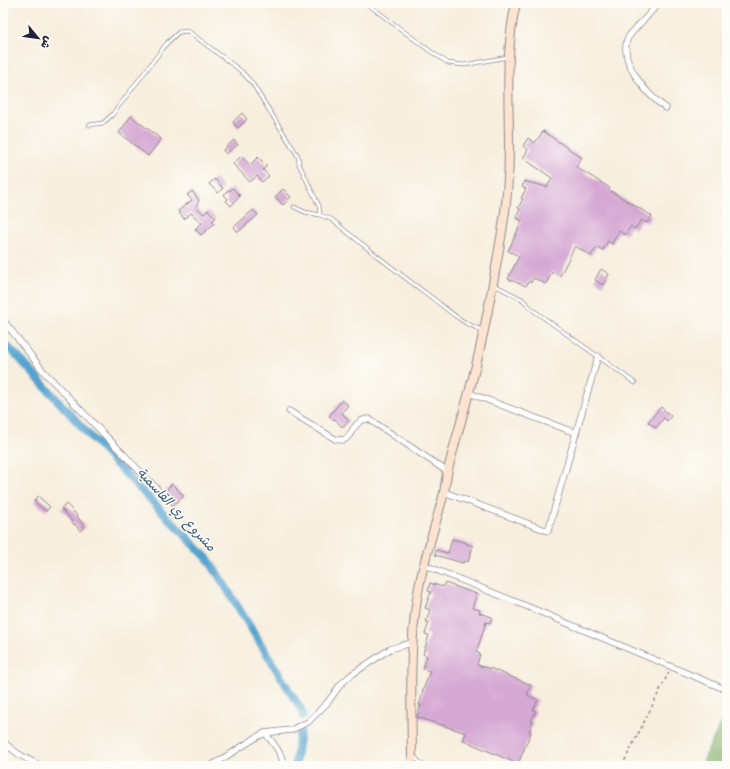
<svg xmlns="http://www.w3.org/2000/svg" width="730" height="769" viewBox="0 0 730 769" font-family="'Shantell Sans','Playpen Sans Arabic',sans-serif">
<rect width="100%" height="100%" fill="#fdfcf7"/>
<filter id="ink" filterUnits="userSpaceOnUse"><feTurbulence type="fractalNoise" baseFrequency=".025" numOctaves="2"/><feDisplacementMap in="SourceGraphic" scale="8" xChannelSelector="R" yChannelSelector="G"/><feConvolveMatrix kernelMatrix="1 2 1 2 8 2 1 2 1" color-interpolation-filters="sRGB"/></filter>
<filter id="wash" filterUnits="userSpaceOnUse"><feTurbulence type="fractalNoise" baseFrequency=".012" numOctaves="4" result="noise"/><feDisplacementMap in="SourceGraphic" scale="16" xChannelSelector="R" yChannelSelector="G"/><feGaussianBlur stdDeviation="0.9" result="paint"/><feColorMatrix in="noise" values="0 0 0 0 0 0 0 0 0 0 0 0 0 0 0 0 0 1.4 0 .05"/><feComposite in="paint" operator="in"/></filter>
<g filter="url(#wash)">
<rect width="100%" height="100%" fill="#f7eedd"/>
<polygon fill="#82b068" stroke="#526952" points="723,717 727,719 727,766 701,766"/>
<g fill="none" stroke-linecap="round" stroke-linejoin="round">
<g stroke="#55a2ce" stroke-width="8">
<polyline points="3,342 20,359 110,458 208,559 222,581 302,711 303,716"/>
<polyline points="295,766 300,730"/>
</g>
</g>
<g id="blocks">
<g fill="#d6a9d4">
<polygon points="242,113 247,119 238,128 233,122"/>
<polygon points="131,116 161,139 148,156 119,133"/>
<polygon points="543,131 582,158 576,167 610,188 609,190 652,216 647,223 641,220 635,229 631,226 625,235 619,231 612,244 608,241 603,250 597,247 591,256 575,246 560,276 552,272 546,284 533,278 531,283 529,281 526,286 508,279 519,256 508,251 522,221 516,218 520,209 518,208 523,199 521,198 526,189 522,187 524,181 547,187 552,178 523,158 528,150 523,146 528,138 535,143"/>
<polygon points="234,140 238,145 226,154 223,150"/>
<polygon points="241,156 250,165 258,157 267,166 263,170 269,176 262,182 257,176 250,182 233,164"/>
<polygon points="215,179 223,188 218,193 209,184"/>
<polygon points="232,188 240,196 231,206 226,201 228,199 224,195 228,190 230,191"/>
<polygon points="283,189 291,197 283,205 275,197"/>
<polygon points="192,191 199,200 196,207 204,214 208,210 216,218 212,221 215,223 201,235 195,229 202,223 191,213 184,219 178,211 192,200 187,195"/>
<polygon points="253,210 258,215 238,232 234,227"/>
<polygon points="601,269 609,274 603,285 595,280"/>
<polygon points="342,400 348,405 342,413 349,421 342,427 335,419 334,420 329,416"/>
<polygon points="661,407 671,416 667,421 664,418 656,428 648,422"/>
<polygon points="172,484 184,496 173,506 162,494"/>
<polygon points="38,496 50,507 46,511 34,501"/>
<polygon points="66,504 74,512 85,527 80,531 75,524 74,525 67,515 61,509"/>
<polygon points="452,539 467,543 466,544 473,546 468,562 464,561 463,563 435,555 436,550 448,553"/>
<polygon points="430,583 443,587 445,583 477,594 472,608 480,610 479,613 492,617 490,623 486,622 480,641 476,652 480,654 477,665 492,669 531,685 527,695 538,700 533,710 536,711 531,721 533,722 529,731 531,732 518,764 463,740 466,733 417,717 421,705 419,705 423,693 422,693 430,671 423,669 427,656 423,654 429,635 425,634 429,622 426,622 430,610 425,608 431,592 428,591"/>
</g>
</g>
</g>
<g filter="url(#ink)">
<use href="#blocks" fill-opacity="0" stroke="#8c888c" stroke-width="1"/>
<g fill="none" stroke-linecap="round" stroke-linejoin="round">
<defs>
<g id="service">
<polyline points="366,3 430,51 448,63 464,65 508,57"/>
<polyline points="89,125 103,123 112,115 167,43 179,32 188,31 241,71 252,83 298,156 299,164 319,206 320,215"/>
<path d="M294 207 305 212 320 215 331 219C364 246 397 272 431 297 447 309 463 325 483 330"/>
<polyline points="494,285 522,299 533,310 635,383"/>
<polyline points="414,756 423,766"/>
</g>
<g id="minor">
<path d="M659 3C651 12 643 21 634 30 632 33 628 36 627 40 620 64 648 96 666 108"/>
<polyline points="3,320 44,372 157,489"/>
<polyline points="469,393 576,433"/>
<path d="M289 411 335 439C337 439 339 440 342 440 352 440 352 419 369 419L448 472"/>
<polyline points="444,492 548,531 598,356"/>
<polyline points="424,565 526,606 727,690"/>
<path d="M265 733C273 743 282 753 284 766"/>
<path d="M3 741C14 753 27 759 41 766"/>
<polyline points="211,766 257,737 265,733 273,732 291,730 308,722 328,702 340,685 351,675 390,649 400,646 412,643"/>
</g>
<path id="secondary" d="M412 766C412 715 409 665 415 614 419 573 433 534 444 493 445 486 446 478 448 470 459 426 473 383 482 339 490 303 496 267 502 232 507 203 509 175 509 146 509 98 505 50 516 3"/>
</defs>
<use href="#service" stroke="#8c888c" stroke-width="4.5"/>
<use href="#minor" stroke="#8c888c" stroke-width="7"/>
<use href="#secondary" stroke="#8c888c" stroke-width="10"/>
<polyline stroke="#8c888c" stroke-width="1.5" stroke-dasharray="3 3" stroke-linecap="butt" points="622,766 669,672"/>
<use href="#service" stroke="#fff" stroke-width="3"/>
<use href="#minor" stroke="#fff" stroke-width="5.5"/>
<use href="#secondary" stroke="#fde4d1" stroke-width="8"/>
</g>
</g>
<g text-anchor="middle" stroke-width="3" stroke-linejoin="round" paint-order="stroke">
<g font-size="13" font-style="italic" fill="#395c7d" stroke="#fdfcf7">
<text transform="translate(177 509) rotate(47)" y="5">مشروع ري القاسمية</text>
</g>
</g>
<rect width="730" height="769" fill="none" stroke="#fdfcf7" stroke-width="16"/>
<g transform="translate(38 38) rotate(119)" stroke="#fdfcf7" stroke-width="3" paint-order="stroke">
<path d="M0-3L7 15L0 10L-7 15Z" fill="#22223b"/>
<text y="-6" font-size="11" font-weight="bold" text-anchor="middle" fill="#22223b">ش</text>
</g>
</svg>
